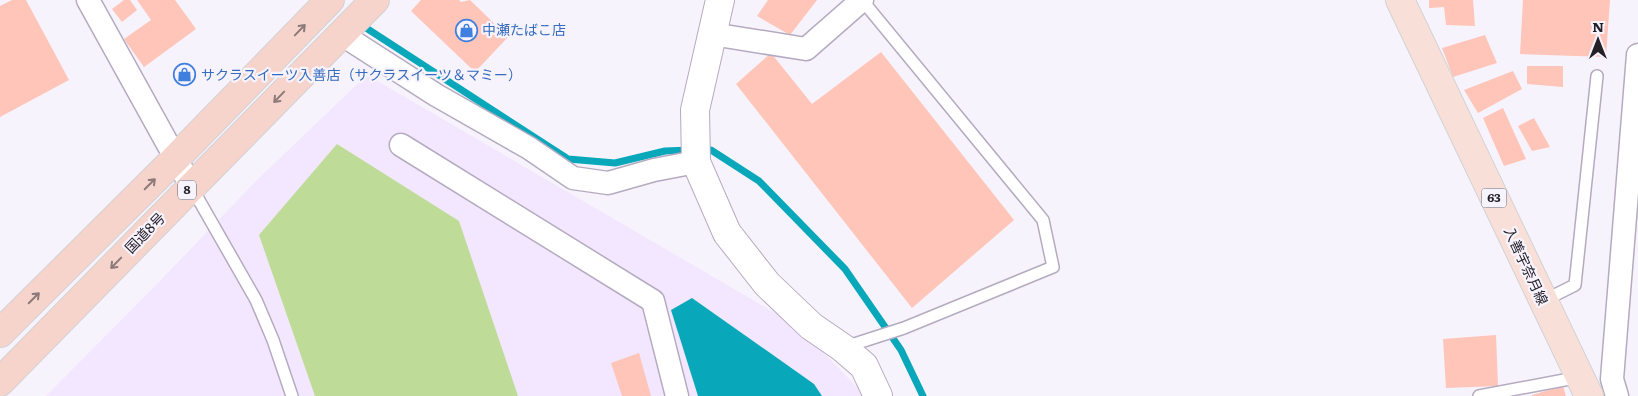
<svg xmlns="http://www.w3.org/2000/svg" width="1638" height="396" viewBox="0 0 1638 396" font-family="Literata,'Noto Sans JP',serif">
<rect width="100%" height="100%" fill="#f7f3fc"/>
<polygon fill="#f2e7fe" points="367,75 777,314 814,343 857,387 862,396 46,396 158,283 257,180"/>
<polygon fill="#bedb97" points="337,144 459,221 518,396 315,396 259,235"/>
<polygon fill="#08a8ba" points="692,298 814,384 822,396 698,396 671,310"/>
<g fill="none" stroke-linecap="round" stroke-linejoin="round">
<g stroke="#08a8ba" stroke-width="7">
<polyline points="360,24 568,159 615,163 665,151 690,150"/>
<polyline points="701,150 711,150 759,181 845,269 901,350 923,396"/>
</g>
</g>
<g fill="#fec5b8">
<polygon points="12,0 26,0 69,80 0,117 0,6"/>
<polygon points="124,0 130,0 137,10 122,22 112,9"/>
<polygon points="137,0 175,0 196,29 144,67 124,39 151,20"/>
<polygon points="421,0 459,0 461,2 470,0 508,37 475,72 411,11"/>
<polygon points="768,0 817,0 790,35 757,16"/>
<polygon points="1429,0 1473,0 1475,26 1446,25 1444,7 1429,8"/>
<polygon points="1523,0 1610,0 1606,57 1520,54"/>
<polygon points="1485,35 1497,63 1453,77 1442,48"/>
<polygon points="881,52 1014,220 912,308 736,84 771,53 812,104"/>
<polygon points="1527,66 1563,66 1563,87 1527,84"/>
<polygon points="1513,71 1522,89 1478,113 1464,90"/>
<polygon points="1503,108 1526,159 1504,166 1483,118"/>
<polygon points="1534,118 1550,147 1532,151 1518,126"/>
<polygon points="1496,335 1498,386 1446,388 1443,339"/>
<polygon points="639,353 651,396 622,396 611,363"/>
<polygon points="1563,386 1566,396 1532,396 1532,395"/>
</g>
<g fill="none" stroke-linecap="round" stroke-linejoin="round">
<defs>
<g id="service">
<polyline points="192,188 256,300 273,340 292,396"/>
<polyline points="1543,301 1575,285 1597,76"/>
<polyline points="845,347 904,328 1053,267 1043,220 862,0"/>
<polyline points="1479,396 1580,377"/>
</g>
<g id="minor">
<polyline points="88,0 191,186"/>
<polyline points="341,34 436,95 529,148 573,178 608,183 654,170 696,162"/>
<polyline points="712,34 806,49 862,0"/>
<polyline points="401,145 653,301 677,396"/>
<polyline points="1617,396 1612,379 1638,55"/>
</g>
<polyline id="tertiary" points="720,0 695,110 696,162 727,233 767,284 811,326 843,348 864,366 878,396"/>
<polyline id="primary" points="1400,0 1589,396"/>
<g id="trunk">
<polyline points="0,333 175,159 330,0"/>
<polyline points="0,382 375,0"/>
</g>
</defs>
<use href="#service" stroke="#b5abc0" stroke-width="14"/>
<use href="#minor" stroke="#b5abc0" stroke-width="25"/>
<use href="#tertiary" stroke="#b5abc0" stroke-width="30"/>
<use href="#primary" stroke="#d3d2d4" stroke-width="30"/>
<use href="#trunk" stroke="#d3d2d4" stroke-width="30"/>
<use href="#service" stroke="#fff" stroke-width="11"/>
<use href="#minor" stroke="#fff" stroke-width="22"/>
<use href="#tertiary" stroke="#fff" stroke-width="28"/>
<use href="#primary" stroke="#f8dfd8" stroke-width="28"/>
<use href="#trunk" stroke="#f6d4cb" stroke-width="28"/>
</g>
<defs><path id="oneway-shaft" d="M-6 0H5M1.5-3L5.5 0L1.5 3" fill="none" stroke-width="1.6" stroke-linecap="round" stroke-linejoin="round" transform="scale(1.25)"/></defs>
<g stroke="#8d7a7a">
<use href="#oneway-shaft" transform="translate(300 30) rotate(-46)"/>
<use href="#oneway-shaft" transform="translate(279 97) rotate(134)"/>
<use href="#oneway-shaft" transform="translate(150 184) rotate(-45)"/>
<use href="#oneway-shaft" transform="translate(116 263) rotate(134)"/>
<use href="#oneway-shaft" transform="translate(34 298) rotate(-45)"/>
</g>
<defs>
<symbol id="shop-ring" viewBox="-11 -11 22 22"><circle r="9.5" fill="#f7f3fc" stroke="#3f7fe0" stroke-width="1.5"/><path d="M-5-2.5h2.3a2.7 3.5 0 0 1 5.4 0H5L5.5 6h-11ZM-1.5-2.5h3a1.5 2.3 0 0 0-3 0Z" fill="#3f7fe0"/></symbol>
</defs>
<g fill-rule="evenodd">
<use href="#shop-ring" x="454" y="18" width="25" height="25"/>
<use href="#shop-ring" x="172" y="62" width="25" height="25"/>
</g>
<g text-anchor="middle" stroke-width="4.5" stroke-linejoin="round" paint-order="stroke">
<g fill="#f7f3fc" stroke="#635f68" stroke-width="1">
<rect x="178" y="180.5" width="18" height="19" rx="4"/>
<rect x="1481.5" y="188.5" width="25" height="19" rx="4"/>
</g>
<g font-size="12" font-weight="bold" fill="#242028">
<text x="187" y="194">8</text>
<text x="1494" y="202">63</text>
</g>
<g font-size="14" fill="#366cbe" stroke="#f7f3fc" text-anchor="start">
<text x="482" y="35">中瀬たばこ店</text>
<text x="201" y="80">サクラスイーツ入善店（サクラスイーツ＆マミー）</text>
</g>
<g font-size="14" fill="#242028" stroke="#f7f3fc">
<text transform="translate(145 233) rotate(-46)" y="5">国道8号</text>
<text transform="translate(1526 266) rotate(65)" y="5">入善宇奈月線</text>
</g>
</g>
<g transform="translate(1598 40)" stroke="#f7f3fc" stroke-width="4" paint-order="stroke">
<path d="M0-4L9 19L0 12L-9 19Z" fill="#242028"/>
<text y="-8" font-size="14" font-weight="bold" text-anchor="middle" fill="#242028">N</text>
</g>
</svg>
